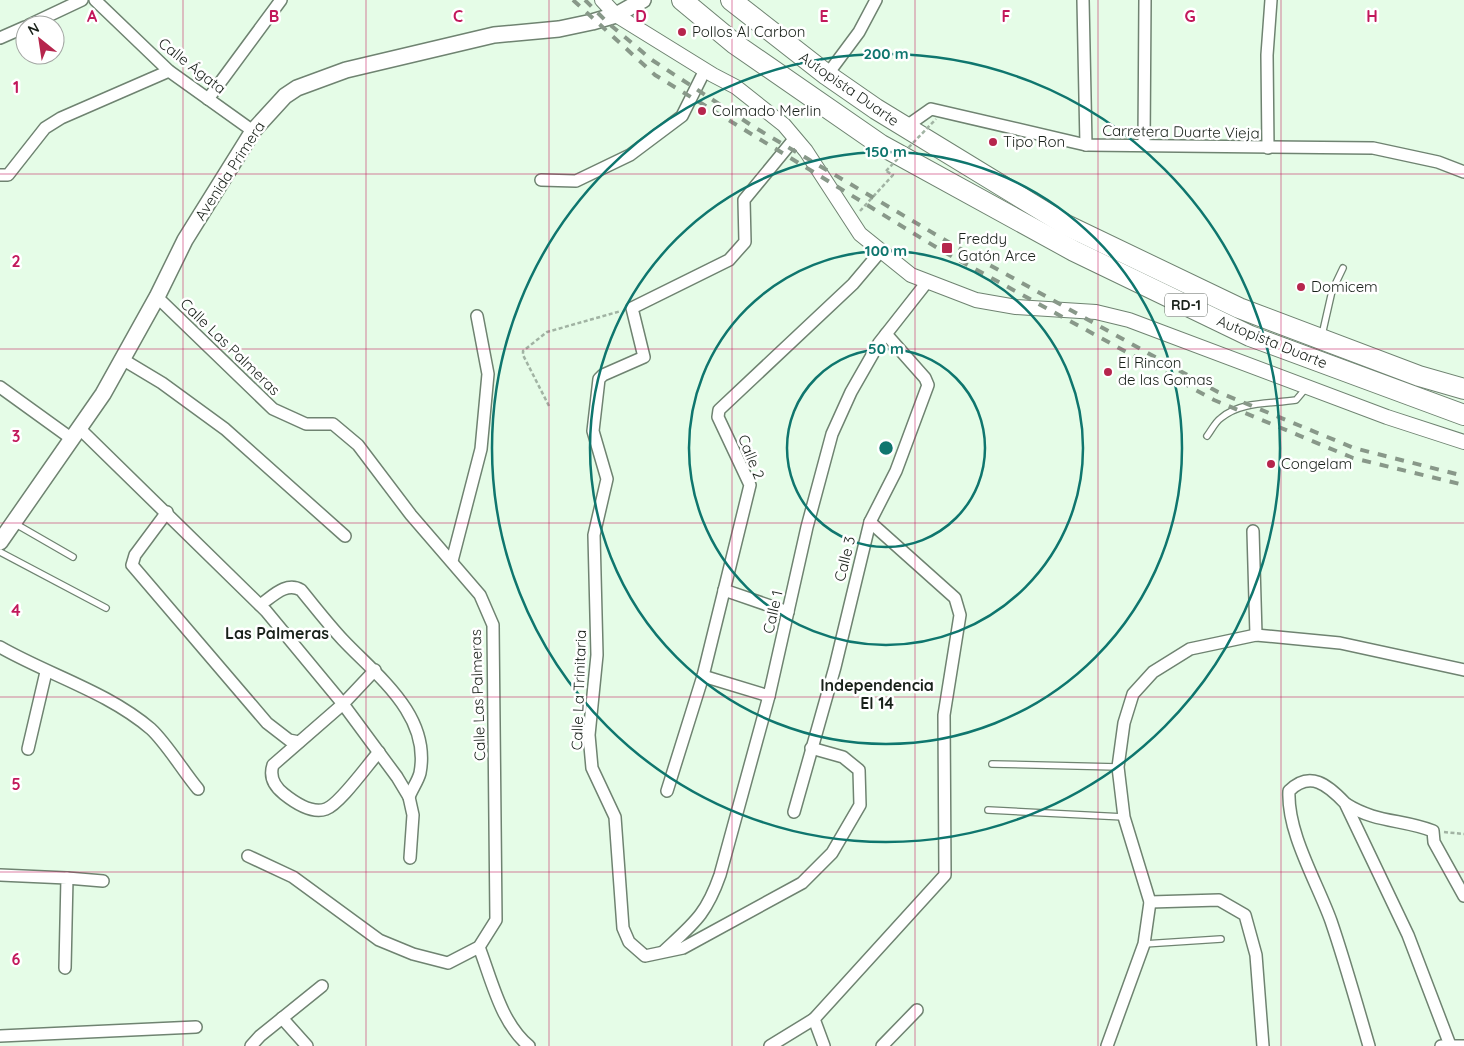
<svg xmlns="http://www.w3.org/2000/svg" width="1464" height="1046" viewBox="0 0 1464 1046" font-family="Quicksand,sans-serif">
<rect width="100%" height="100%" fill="#e5fce7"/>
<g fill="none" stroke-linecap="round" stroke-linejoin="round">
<defs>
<g id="service">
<polyline points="1322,335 1332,291 1343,268"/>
<path d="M1207 436C1211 431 1215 422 1221 418 1241 401 1271 404 1296 400L1307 387"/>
<polyline points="14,523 73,557"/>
<polyline points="0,552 106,608"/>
<polyline points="992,764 1118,767"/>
<polyline points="988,810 1124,817"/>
<polyline points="1144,944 1221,939"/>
</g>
<g id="minor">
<polyline points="95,0 169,71 253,131"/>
<polyline points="1083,0 1086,145"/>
<polyline points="29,25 82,0"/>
<polyline points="0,38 25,27"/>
<polyline points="827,75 859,32 876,0"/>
<polyline points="208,99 281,0"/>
<polyline points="904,128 931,109 1086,145 1373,148 1438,162 1464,172"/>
<polyline points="795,138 744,200 745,242 729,260 632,308 644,357 603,375 599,379 593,431 607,479 594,535 597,655 589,735 592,768 615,817 623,928 629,942 645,956 683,948 802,883 832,853 860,805 859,770 843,757 811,748"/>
<polyline points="1144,144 1145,0"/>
<polyline points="1268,148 1267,55 1271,0"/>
<polyline points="0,175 8,175 45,128 61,118 169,71"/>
<polyline points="541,180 576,181 630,155 682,116 705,70"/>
<polyline points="157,297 273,409 306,424 333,424 358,445 411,515 480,595 493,625 496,920 479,947 448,963 413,954 379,940 293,877 248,856"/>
<polyline points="122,359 162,383 225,429 345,536"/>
<polyline points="0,387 72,439"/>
<polyline points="79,428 266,611 343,704 397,777 409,797 413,815 410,858"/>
<polyline points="167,512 135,555 132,565 267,723 289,740 299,742"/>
<polyline points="1253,531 1256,635"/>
<polyline points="452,561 481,449 488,374 477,316"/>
<polyline points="724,590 788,612"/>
<path d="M260 605C272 597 286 581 301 590 315 607 328 624 343 640 377 676 431 715 420 773 418 781 412 789 409 797"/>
<path d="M0 647C49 675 108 692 151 729 167 744 183 771 198 789"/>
<path d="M375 670 343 704 273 765C269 777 274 786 284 794 294 802 312 814 326 809 340 804 368 764 379 752"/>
<polyline points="703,676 769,696"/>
<polyline points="28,749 46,672"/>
<polyline points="667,791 703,676 750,485 718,417 719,410 853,284 880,252"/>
<path d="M1346 804C1376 823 1402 819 1433 831L1434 842 1464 896"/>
<polyline points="794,812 835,667 870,522 896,471 928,385 925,378 886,334"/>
<polyline points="0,875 67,878 65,968"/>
<polyline points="67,878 103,881"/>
<polyline points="1150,902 1219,900 1245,915 1256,955 1263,1046"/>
<path d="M479 947C492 981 501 1023 529 1046"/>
<path d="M664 951C694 923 706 915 720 875L769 696 807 527 832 434 851 392 879 343 927 282"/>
<polyline points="282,1018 307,1046"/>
<polyline points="0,1036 196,1027"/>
<polyline points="251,1046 260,1036 322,986"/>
<polyline points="770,1046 814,1019"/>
<polyline points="824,1046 814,1019 945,875 944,715 960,615 955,598 870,522"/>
<polyline points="882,1046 917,1010"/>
<polyline points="1107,1046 1144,944 1150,902 1124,817 1118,767 1124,723 1133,694 1153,672 1190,649 1256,635 1340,643 1464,670"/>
<path d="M1369 1046C1357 1005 1345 962 1331 921 1317 882 1287 833 1289 791 1310 770 1328 785 1345 803L1408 935 1450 1045"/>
<polyline points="1441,1046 1463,1046"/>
</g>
<polyline id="tertiary" points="602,0 616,15 713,75 736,87 784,125 806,151 860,234 911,275 976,300 1016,307 1096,312 1129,320 1387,417 1464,442"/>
<polyline id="secondary" points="0,542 103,394 157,297 185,240 253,131 285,96 297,88 346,70 494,35 559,29 592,22 616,15 643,0"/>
<g id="motorway">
<polyline points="682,0 735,44 881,145 1074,251 1250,336 1464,415"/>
<polyline points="731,0 827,75 876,109 1066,225 1239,308 1419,376 1464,389"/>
</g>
</defs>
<use href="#service" stroke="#6f8371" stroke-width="8"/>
<use href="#minor" stroke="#6f8371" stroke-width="14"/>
<use href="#tertiary" stroke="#6f8371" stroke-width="16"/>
<use href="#secondary" stroke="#6f8371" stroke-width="18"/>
<use href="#motorway" stroke="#6f8371" stroke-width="22"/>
<g stroke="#a1b3a3" stroke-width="2.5" stroke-dasharray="4 2.5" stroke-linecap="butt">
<polyline points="860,211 893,175 886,171"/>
<polyline points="549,406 523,355 523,351 547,332 621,311"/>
<polyline points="1444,832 1464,834"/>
</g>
<use href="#service" stroke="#fff" stroke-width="5.5"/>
<use href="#minor" stroke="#fff" stroke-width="11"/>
<use href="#tertiary" stroke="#fff" stroke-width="14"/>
<use href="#secondary" stroke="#fff" stroke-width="15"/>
<use href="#motorway" stroke="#fff" stroke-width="20"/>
<g stroke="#889889" stroke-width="4" stroke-dasharray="9 9" stroke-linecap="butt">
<polyline points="573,0 655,75 944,252 1214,400 1353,458 1464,485"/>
<polyline points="585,0 607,22 652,60 754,127 950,243 1218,392 1354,448 1464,476"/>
</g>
<polyline stroke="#a1b3a3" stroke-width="2.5" stroke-dasharray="4 2.5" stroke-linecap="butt" points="886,171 936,119"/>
</g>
<path fill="none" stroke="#c2185b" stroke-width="1" stroke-opacity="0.55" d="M183 0V1046M366 0V1046M549 0V1046M732 0V1046M915 0V1046M1098 0V1046M1281 0V1046M0 174H1464M0 349H1464M0 523H1464M0 697H1464M0 872H1464"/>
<g fill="none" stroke="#0f766e" stroke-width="2.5">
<circle cx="886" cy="448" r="99"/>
<circle cx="886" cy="448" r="197"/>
<circle cx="886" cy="448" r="296"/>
<circle cx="886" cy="448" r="394"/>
</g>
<g fill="#b6254c" stroke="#fff" stroke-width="2">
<circle cx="682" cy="32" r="5"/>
<circle cx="702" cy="111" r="5"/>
<circle cx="993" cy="142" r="5"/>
<rect x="941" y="242" width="12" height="12" rx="2.5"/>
<circle cx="1301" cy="287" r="5"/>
<circle cx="1108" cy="372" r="5"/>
<circle cx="1271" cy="464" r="5"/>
</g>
<g text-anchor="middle" stroke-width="5" stroke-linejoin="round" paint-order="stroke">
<rect fill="#fff" stroke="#5e645f" stroke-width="1" x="1165" y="293.5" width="42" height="23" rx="4"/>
<g font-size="14" font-weight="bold" fill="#19211a">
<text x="1186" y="310">RD-1</text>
</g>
<g font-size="15" fill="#19211a" stroke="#fff" text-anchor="start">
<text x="692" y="37">Pollos Al Carbon</text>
<text x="712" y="116">Colmado Merlin</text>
<text x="1003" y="147">Tipo Ron</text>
<text x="958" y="244">Freddy<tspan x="958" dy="17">Gatón Arce</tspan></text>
<text x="1311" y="292">Domicem</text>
<text x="1118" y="368">El Rincon<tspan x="1118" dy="17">de las Gomas</tspan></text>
<text x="1281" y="469">Congelam</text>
</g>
<g font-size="15" fill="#19211a" stroke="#fff">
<text transform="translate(192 66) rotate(38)" y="5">Calle Ágata</text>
<text transform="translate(849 89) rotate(35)" y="5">Autopista Duarte</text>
<text transform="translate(1181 132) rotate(1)" y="5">Carretera Duarte Vieja</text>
<text transform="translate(230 171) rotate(-57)" y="5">Avenida Primera</text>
<text transform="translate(1272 342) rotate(22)" y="5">Autopista Duarte</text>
<text transform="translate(230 347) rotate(44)" y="5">Calle Las Palmeras</text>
<text transform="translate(751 457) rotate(68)" y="5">Calle 2</text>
<text transform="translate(845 559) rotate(-76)" y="5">Calle 3</text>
<text transform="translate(773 612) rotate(-77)" y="5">Calle 1</text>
<text transform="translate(579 690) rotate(-88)" y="5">Calle La Trinitaria</text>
<text transform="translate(478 695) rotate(-92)" y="5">Calle Las Palmeras</text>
</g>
<g font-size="16" font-weight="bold" fill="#19211a" stroke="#fff">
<text x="277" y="639">Las Palmeras</text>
<text x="877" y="691">Independencia<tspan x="877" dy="18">El 14</tspan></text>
</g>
</g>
<g font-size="16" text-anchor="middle" font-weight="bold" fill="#c2185b" stroke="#fff" stroke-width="5" stroke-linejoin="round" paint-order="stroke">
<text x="92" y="22">A</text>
<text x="274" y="22">B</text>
<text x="458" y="22">C</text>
<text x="641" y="22">D</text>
<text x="824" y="22">E</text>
<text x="1006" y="22">F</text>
<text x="1190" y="22">G</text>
<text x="1372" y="22">H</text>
<text x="16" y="93">1</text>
<text x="16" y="267">2</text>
<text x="16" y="442">3</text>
<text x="16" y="616">4</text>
<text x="16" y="790">5</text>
<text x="16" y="965">6</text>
</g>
<circle cx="886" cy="448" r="8" fill="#0f766e" stroke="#fff" stroke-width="2.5"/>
<g font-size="15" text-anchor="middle" font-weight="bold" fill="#0f766e" stroke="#fff" stroke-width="5" stroke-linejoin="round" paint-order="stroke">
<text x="886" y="59">200 m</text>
<text x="886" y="157">150 m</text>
<text x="886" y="256">100 m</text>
<text x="886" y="354">50 m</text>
</g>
<g transform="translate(40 40) rotate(330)"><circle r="24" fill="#ffffff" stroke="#a3a6a3"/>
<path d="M0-4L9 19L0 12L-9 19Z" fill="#b6254c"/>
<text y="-8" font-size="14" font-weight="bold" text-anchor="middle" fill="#19211a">N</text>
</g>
</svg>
